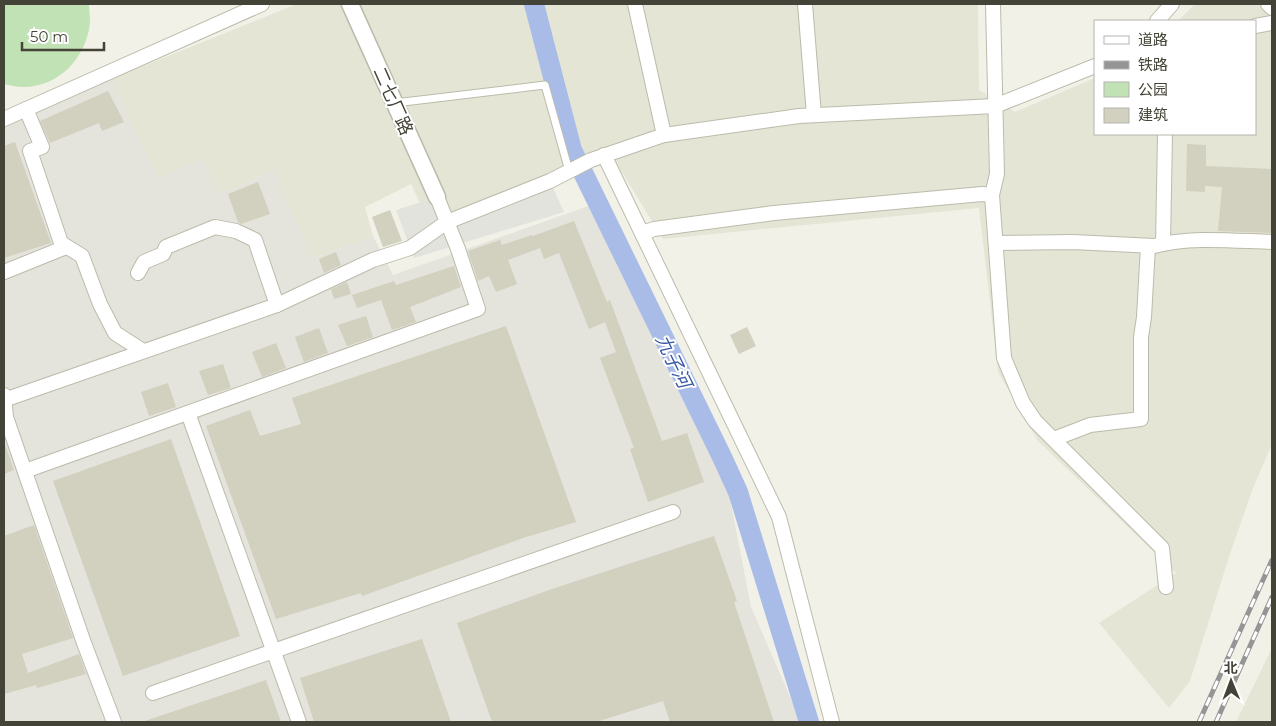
<svg xmlns="http://www.w3.org/2000/svg" width="1276" height="726" viewBox="0 0 1276 726" font-family="Montserrat,'Noto Sans SC',sans-serif">
<rect width="100%" height="100%" fill="#f2f1e7"/>
<g fill="#e5e5d6">
<polygon points="297,4 978,4 979,90 1015,112 1095,78 1095,134 1255,134 1255,21 1178,21 1195,4 1272,4 1272,444 1253,488 1229,557 1190,681 1169,708 1099,623 1176,573 1038,441 998,372 979,208 663,239 615,161 448,213 437,198 420,203 411,184 365,207 373,236 312,259 274,171 220,194 158,178 111,79"/>
<polygon points="1272,648 1272,722 1236,722"/>
</g>
<polygon fill="#e4e3dc" points="111,79 158,178 203,159 220,194 274,171 312,259 373,236 393,275 594,204 729,494 751,607 801,722 4,722 4,127"/>
<path fill="#c0e2b4" d="M4 4H89C89 10 90 17 90 23 86 58 59 87 23 87 17 87 10 85 4 84Z"/>
<polygon fill="#e3e3de" points="550,181 564,212 414,258 396,210 437,197 448,213"/>
<g fill="none" stroke-linecap="round" stroke-linejoin="round">
<polyline stroke="#a9bce8" stroke-width="20" points="534,4 572,150 722,457 738,492 809,722"/>
</g>
<g fill="#d2d0be">
<polygon points="108,91 124,122 102,131 99,123 50,143 40,121"/>
<polygon points="15,142 51,243 4,258 4,146"/>
<polygon points="1187,144 1206,145 1206,166 1272,169 1272,233 1218,231 1222,187 1205,186 1205,192 1186,191"/>
<polygon points="258,182 270,214 241,224 238,222 228,194"/>
<polygon points="390,210 402,241 383,247 372,217"/>
<polygon points="574,221 607,302 610,300 662,441 687,433 704,482 648,502 630,449 634,448 600,358 616,352 605,322 589,329 559,253 544,259 540,248 508,260 517,284 496,292 489,276 478,281 468,251 500,240 502,245 532,235 533,236"/>
<polygon points="336,252 341,265 324,273 319,259"/>
<polygon points="454,266 461,287 410,307 416,322 392,330 381,300 357,308 352,295 394,281 396,285"/>
<polygon points="347,282 351,294 334,299 331,289"/>
<polygon points="366,316 373,337 347,346 338,325"/>
<polygon points="506,326 576,522 523,538 362,596 361,593 276,619 206,426 250,410 260,436 301,424 292,398"/>
<polygon points="747,327 756,346 739,354 730,335"/>
<polygon points="319,328 328,353 304,362 295,337"/>
<polygon points="276,343 286,368 262,377 252,352"/>
<polygon points="223,364 231,388 208,395 199,371"/>
<polygon points="168,383 176,407 149,416 141,392"/>
<polygon points="171,439 240,636 123,676 53,481"/>
<polygon points="4,444 5,444 14,470 4,474"/>
<polygon points="34,525 73,638 22,654 28,673 79,654 86,674 37,688 36,685 4,694 4,536"/>
<polygon points="714,536 737,601 734,602 774,722 670,722 663,701 596,722 492,722 457,623 555,588"/>
<polygon points="422,639 451,722 314,722 300,678"/>
<polygon points="266,680 281,722 145,722 145,721"/>
</g>
<g fill="none" stroke-linecap="round" stroke-linejoin="round">
<defs>
<polyline id="service" points="395,103 545,85 569,171"/>
<g id="minor">
<polyline points="635,4 664,135"/>
<polyline points="805,4 814,115"/>
<polyline points="993,4 997,174 992,195 1004,358 1023,403 1035,421 1162,548 1166,587"/>
<polyline points="1268,4 1272,8"/>
<polyline points="1157,21 1172,4"/>
<polyline points="1255,26 1272,23"/>
<polyline points="26,109 42,147 30,151 61,243 82,256 100,304 115,333 143,351"/>
<polyline points="4,119 262,4"/>
<polyline points="604,155 779,517 832,722"/>
<polyline points="642,233 654,229 774,213 982,194 992,195"/>
<path d="M996 243 1073 242 1154 246C1191 236 1235 241 1272 242"/>
<polyline points="1163,244 1165,134"/>
<polyline points="4,272 66,247"/>
<polyline points="138,273 144,262 163,254 166,247 215,227 236,231 255,240 277,305"/>
<polyline points="4,395 6,417 84,643 114,722"/>
<polyline points="4,400 277,305 373,260 410,248 447,222 550,181 591,160 664,135 799,116 995,106 1095,66"/>
<polyline points="188,413 299,722"/>
<polyline points="1054,439 1090,425 1141,419 1141,337 1144,317 1148,246"/>
<polyline points="25,471 478,309 458,249 437,197"/>
<polyline points="153,693 673,512"/>
</g>
<polyline id="tertiary" points="350,4 437,197"/>
</defs>
<use href="#service" stroke="#bcbbab" stroke-width="9"/>
<use href="#minor" stroke="#bcbbab" stroke-width="16"/>
<use href="#tertiary" stroke="#bcbbab" stroke-width="19"/>
<use href="#service" stroke="#fff" stroke-width="7"/>
<use href="#minor" stroke="#fff" stroke-width="14"/>
<use href="#tertiary" stroke="#fff" stroke-width="16"/>
<defs>
<g id="rail">
<polyline points="1199,722 1272,560"/>
<polyline points="1216,722 1272,597"/>
</g>
</defs>
<use href="#rail" stroke="#959595" stroke-width="5"/>
<use href="#rail" stroke="#fff" stroke-width="3" stroke-dasharray="9" stroke-linecap="butt"/>
</g>
<g text-anchor="middle" stroke-width="4" stroke-linejoin="round" paint-order="stroke">
<g font-size="18" fill="#444337" stroke="#fff">
<text transform="translate(393 101) rotate(66)" y="6">二七厂路</text>
</g>
<g font-size="19" font-style="italic" fill="#3b5aa5" stroke="#fff">
<text transform="translate(674 361) rotate(64)" y="7">九子河</text>
</g>
</g>
<rect width="1276" height="726" fill="none" stroke="#444337" stroke-width="10"/>
<rect x="1094" y="20" width="162" height="115" fill="#ffffff" stroke="#b4b4af"/>
<rect x="1104" y="36" width="25" height="8" fill="#ffffff" stroke="#b4b4af"/>
<text x="1138" y="45" font-size="15" fill="#444337">道路</text>
<rect x="1104" y="61" width="25" height="8" fill="#959595" stroke="#b4b4af"/>
<text x="1138" y="70" font-size="15" fill="#444337">铁路</text>
<rect x="1104" y="82" width="25" height="15" fill="#c0e2b4" stroke="#b4b4af"/>
<text x="1138" y="95" font-size="15" fill="#444337">公园</text>
<rect x="1104" y="108" width="25" height="15" fill="#d2d0be" stroke="#b4b4af"/>
<text x="1138" y="120" font-size="15" fill="#444337">建筑</text>
<g transform="translate(1231 681) rotate(359)" stroke="#ffffff" stroke-width="4" paint-order="stroke">
<path d="M0-4L9 19L0 12L-9 19Z" fill="#444337"/>
<text y="-8" font-size="14" font-weight="bold" text-anchor="middle" fill="#444337">北</text>
</g>
<path d="M22 42v8h82v-8" fill="none" stroke="#444337" stroke-width="2.5"/>
<text x="30" y="42" font-size="15" fill="#444337" stroke="#ffffff" stroke-width="4" paint-order="stroke">50 m</text>
</svg>
